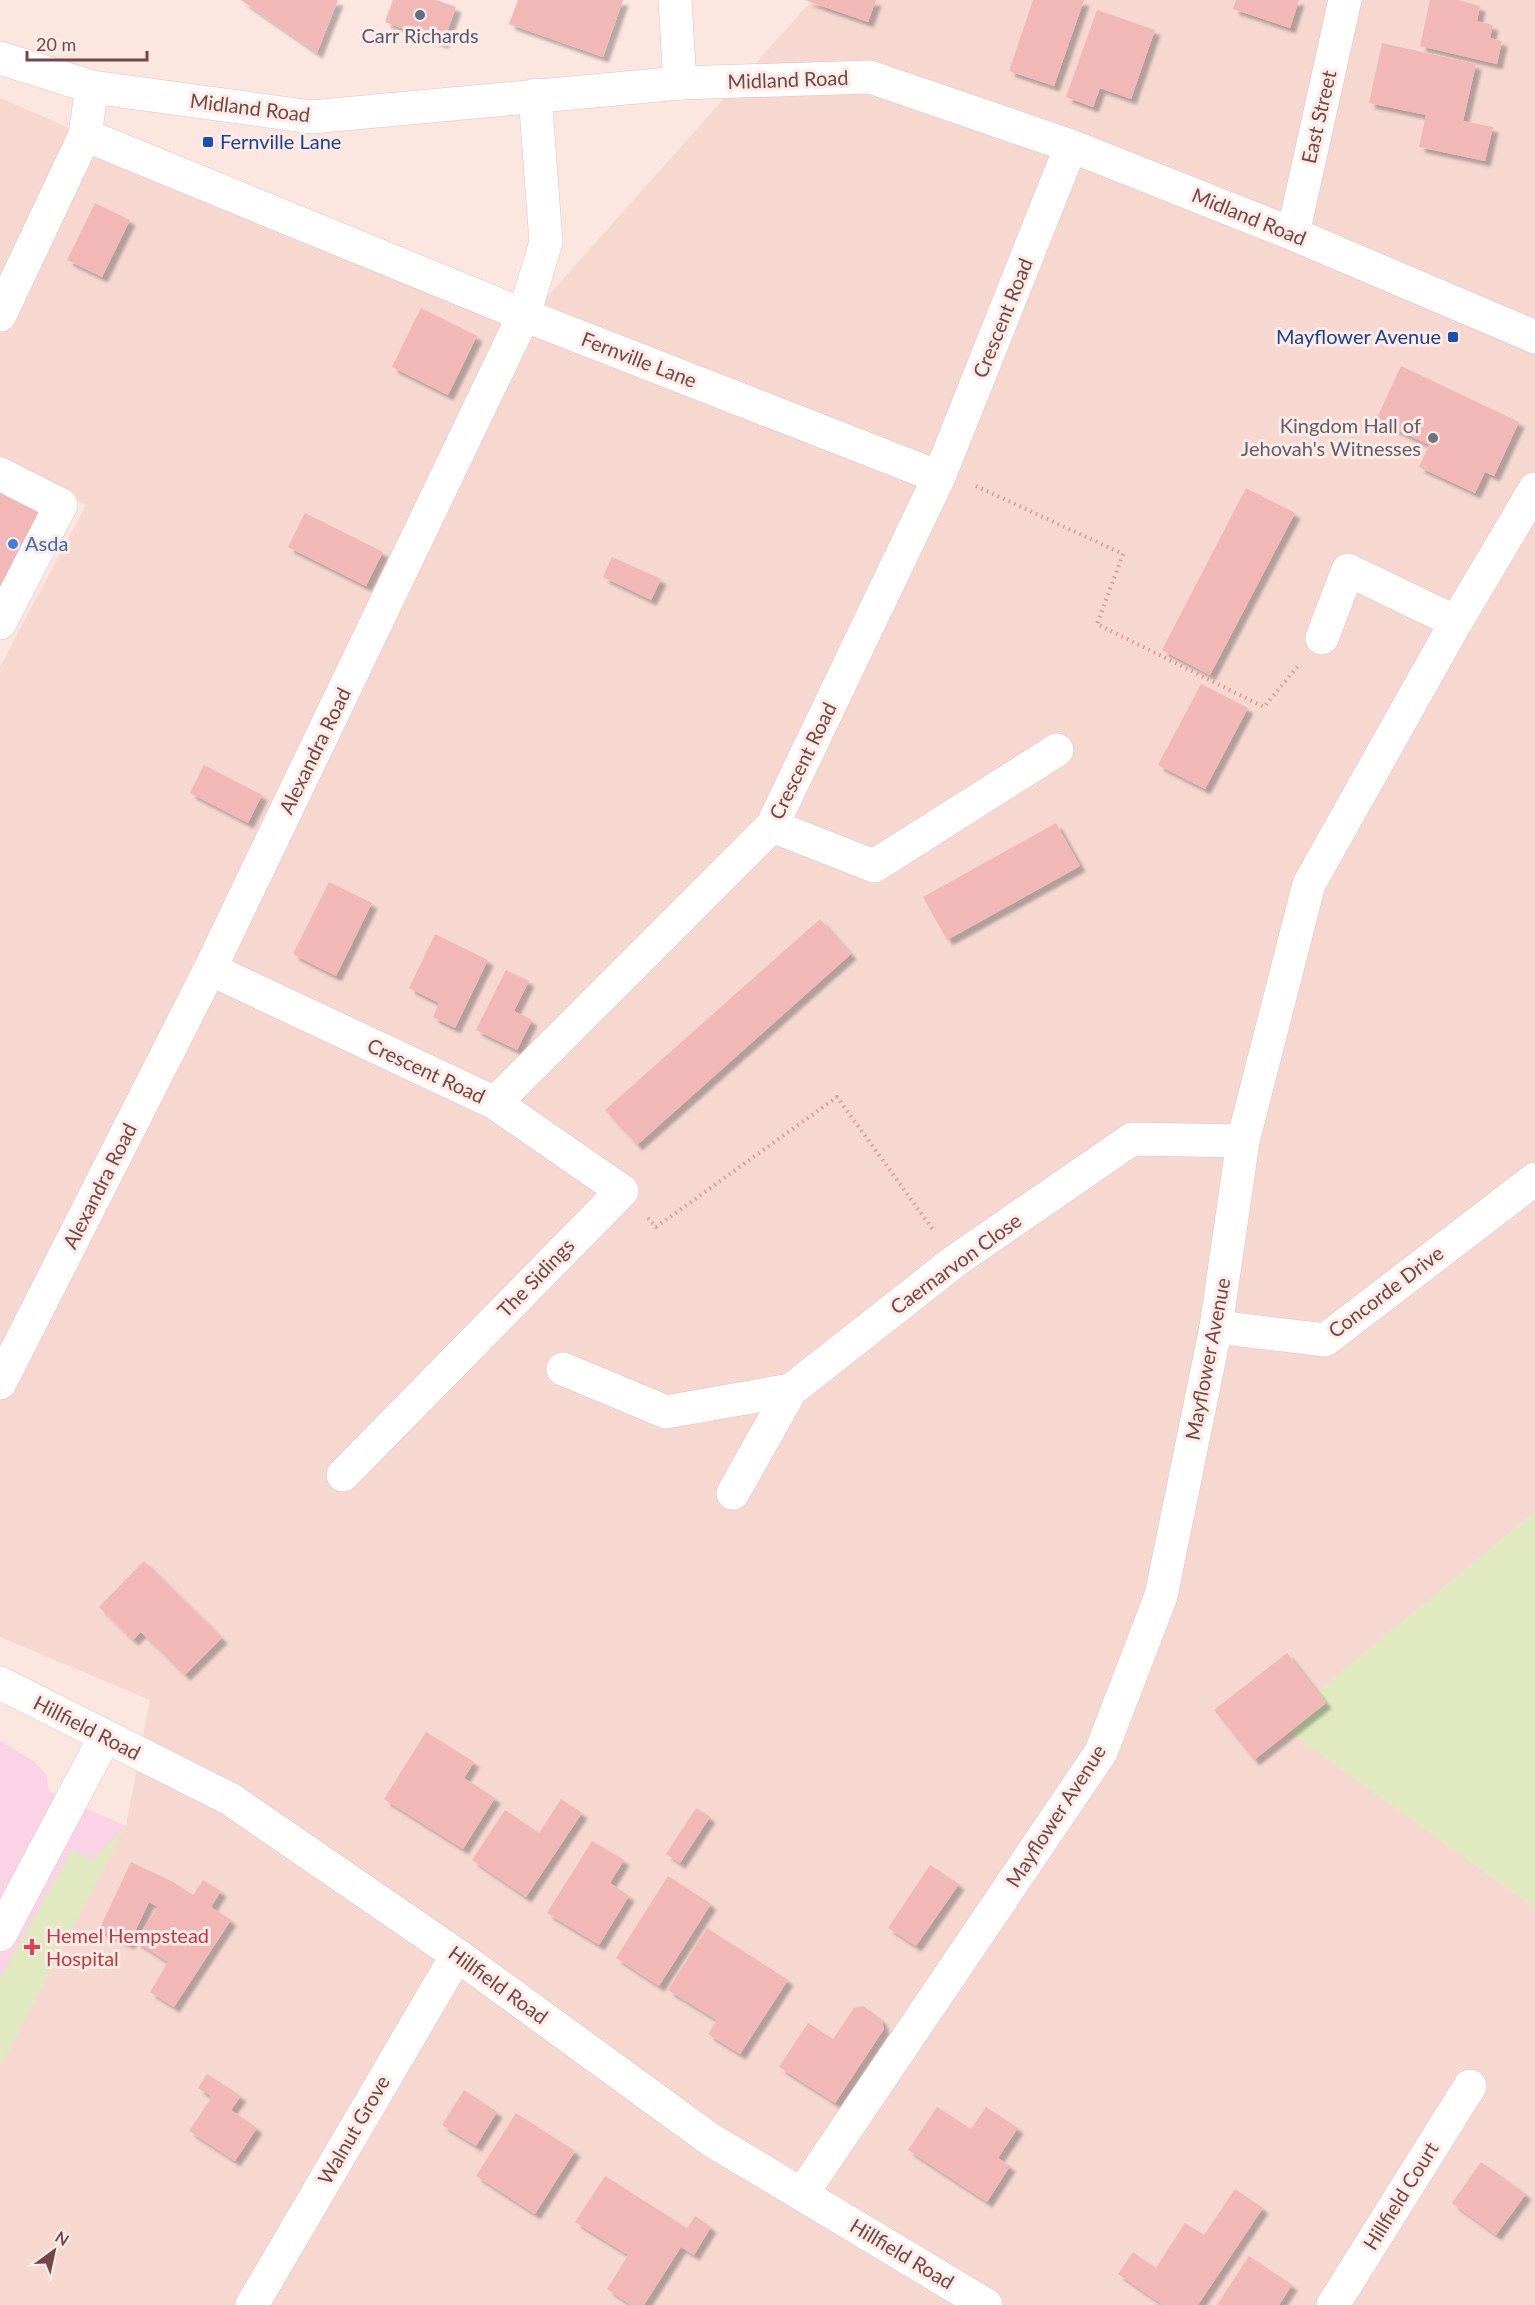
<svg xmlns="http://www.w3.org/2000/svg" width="1535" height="2305" viewBox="0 0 1535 2305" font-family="Lato,sans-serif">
<defs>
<filter id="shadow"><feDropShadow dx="5.5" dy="5.5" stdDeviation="1.5" flood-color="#0004"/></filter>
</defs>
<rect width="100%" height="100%" fill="#fce6e0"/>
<polygon fill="#f6d8d1" points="812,0 1535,0 1535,1512 1279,1724 1535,1908 1535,2305 0,2305 0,2067 126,1826 150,1700 0,1637 0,667 86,505 0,458 0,98 523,324"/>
<polygon fill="#fad3e7" points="0,1741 35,1762 46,1774 49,1792 126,1826 0,2067"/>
<g fill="#e0e9bf">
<polygon points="1535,1512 1535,1908 1278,1724"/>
<polygon points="126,1826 0,2067 0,1978 73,1849 92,1861"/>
</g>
<g fill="#f2b8b7" filter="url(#shadow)">
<polygon points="241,0 338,0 317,53"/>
<polygon points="393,0 436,0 456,7 443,43 385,22"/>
<polygon points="518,0 623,0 603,57 509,24"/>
<polygon points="805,0 876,0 868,22"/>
<polygon points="1033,0 1084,0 1054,86 1009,71"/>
<polygon points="1236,0 1299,0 1290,28 1233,9"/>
<polygon points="1430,0 1457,0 1480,6 1477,21 1493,25 1490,38 1502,41 1497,64 1420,46"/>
<polygon points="1097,10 1155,30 1131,99 1100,88 1093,107 1066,97"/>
<polygon points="1382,43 1476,64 1463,121 1493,127 1485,161 1419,147 1426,115 1369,103"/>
<polygon points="95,203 130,220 102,277 67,260"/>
<polygon points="421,308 477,336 448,395 392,367"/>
<polygon points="1401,366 1519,422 1494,476 1485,472 1475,493 1419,467 1429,445 1376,420"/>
<polygon points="0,488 44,511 0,595"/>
<polygon points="1246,488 1295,513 1210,675 1162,650"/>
<polygon points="305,513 383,552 366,586 288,547"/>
<polygon points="612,557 661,579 651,600 603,577"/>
<polygon points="1201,684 1248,708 1205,789 1158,765"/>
<polygon points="204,765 262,795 248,823 190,793"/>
<polygon points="1056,823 1080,866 947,940 923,897"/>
<polygon points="329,882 372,903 336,976 293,954"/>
<polygon points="820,919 851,954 637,1145 605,1110"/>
<polygon points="435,934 488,960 455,1028 433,1017 439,1003 409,988"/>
<polygon points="506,970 529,981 514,1011 532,1020 517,1050 476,1030"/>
<polygon points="144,1561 222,1638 185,1675 141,1632 133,1640 99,1607"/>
<polygon points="1287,1653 1326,1703 1254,1760 1214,1710"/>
<polygon points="426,1732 474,1762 464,1778 495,1798 463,1849 384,1799"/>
<polygon points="561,1799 582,1813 526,1897 472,1860 505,1810 539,1833"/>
<polygon points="696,1808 710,1817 680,1863 666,1854"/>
<polygon points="592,1841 624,1860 610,1883 629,1896 599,1945 547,1913"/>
<polygon points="131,1862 173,1882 193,1895 203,1880 221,1891 211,1907 231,1920 174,2007 150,1992 168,1962 135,1941 158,1907 149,1902 129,1944 99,1930"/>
<polygon points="930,1865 959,1884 916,1946 888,1928"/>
<polygon points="668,1876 711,1904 659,1986 616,1958"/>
<polygon points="707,1928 788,1980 740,2054 708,2034 717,2020 668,1990"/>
<polygon points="863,2006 881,2019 884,2029 835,2103 779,2067 808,2023 833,2039 854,2008"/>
<polygon points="207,2074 241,2096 231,2110 257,2128 235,2161 189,2131 212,2097 198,2088"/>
<polygon points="464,2090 497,2112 476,2146 442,2125"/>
<polygon points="937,2107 971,2129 986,2107 1018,2128 998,2158 1010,2166 987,2202 908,2150"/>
<polygon points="516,2113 575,2151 535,2214 476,2176"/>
<polygon points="1481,2162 1526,2194 1496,2235 1452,2203"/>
<polygon points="605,2176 687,2228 695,2216 711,2227 694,2255 681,2247 644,2305 631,2305 607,2289 628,2255 575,2222"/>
<polygon points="1235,2189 1263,2208 1198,2305 1163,2305 1118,2274 1133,2252 1156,2268 1185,2223 1204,2235"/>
<polygon points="1249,2256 1292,2285 1279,2305 1217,2305"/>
</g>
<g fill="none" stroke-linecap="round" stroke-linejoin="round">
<defs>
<g id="minor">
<polyline points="675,0 680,83"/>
<polyline points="0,58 92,87 311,117 680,83 870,77 1071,146 1293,234 1535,337"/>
<polyline points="92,87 85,135 524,315 939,477"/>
<polyline points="1293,234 1345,0"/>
<polyline points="0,315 85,135"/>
<polyline points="0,474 61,505 0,623"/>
<polyline points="1322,638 1348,570 1456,622"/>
<polyline points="772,826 874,866 1057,750"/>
<polyline points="210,969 495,1103 772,826 939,477 1071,146"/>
<polyline points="1216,1327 1325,1340 1535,1179"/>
<polyline points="563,1369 666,1412 791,1390"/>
<polyline points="0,1383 210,969 524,315 546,242 535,95"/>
<polyline points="343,1475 622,1191 495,1103"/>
<polyline points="733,1493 791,1390 955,1261 1132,1139 1243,1141"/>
<polyline points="0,1683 230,1799 457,1955 711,2140 986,2305"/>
<polyline points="0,1935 105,1737"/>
<polyline points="802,2194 1101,1752 1161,1596 1216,1327 1243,1141 1309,884 1456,622 1535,489"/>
<polyline points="252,2305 457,1955"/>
<polyline points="1333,2305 1470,2086"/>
</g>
</defs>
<use href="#minor" stroke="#e2c2bf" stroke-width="34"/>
<g stroke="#d69b9b" stroke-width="4" stroke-dasharray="1.5 4.5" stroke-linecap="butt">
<polyline points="976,486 1123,554 1097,624 1264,707 1298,666"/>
<polyline points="648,1218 656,1227 837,1097 934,1231"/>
</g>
<use href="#minor" stroke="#fff" stroke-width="33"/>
</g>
<circle fill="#5c6f8a" stroke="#ffebe6" stroke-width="2" cx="420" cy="15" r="6"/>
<g fill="#1a4fb4" stroke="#ffebe6" stroke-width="2">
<rect x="202" y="136" width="12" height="12" rx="3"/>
<rect x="1447" y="331" width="12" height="12" rx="3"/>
</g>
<circle fill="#6b7280" stroke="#ffebe6" stroke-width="2" cx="1433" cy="438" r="6"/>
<circle fill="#3f7fe0" stroke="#ffebe6" stroke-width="2" cx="13" cy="544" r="6"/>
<path fill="#e0444e" stroke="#ffebe6" stroke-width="2" d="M29 1938h6v6h6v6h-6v6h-6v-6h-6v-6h6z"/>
<g text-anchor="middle" stroke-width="6" stroke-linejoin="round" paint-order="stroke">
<g font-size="20" fill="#4e5e75" stroke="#ffebe6">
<text x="420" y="43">Carr Richards</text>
</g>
<g font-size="20" fill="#734749" stroke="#ffebe6">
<text transform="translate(788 80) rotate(-2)" y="7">Midland Road</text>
<text transform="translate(250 108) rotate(7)" y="7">Midland Road</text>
<text transform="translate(1319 117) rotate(-77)" y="7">East Street</text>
<text transform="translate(1249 217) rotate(22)" y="7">Midland Road</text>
<text transform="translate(1003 318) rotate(-68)" y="7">Crescent Road</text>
<text transform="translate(639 360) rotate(21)" y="7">Fernville Lane</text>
<text transform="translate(315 751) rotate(-64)" y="7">Alexandra Road</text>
<text transform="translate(803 761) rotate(-64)" y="7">Crescent Road</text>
<text transform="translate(426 1071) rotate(25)" y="7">Crescent Road</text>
<text transform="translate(100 1186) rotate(-63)" y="7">Alexandra Road</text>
<text transform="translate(956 1264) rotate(-36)" y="7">Caernarvon Close</text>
<text transform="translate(536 1278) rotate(-46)" y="7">The Sidings</text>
<text transform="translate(1386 1292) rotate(-37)" y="7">Concorde Drive</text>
<text transform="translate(1208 1359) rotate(-79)" y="7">Mayflower Avenue</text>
<text transform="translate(87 1728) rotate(27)" y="7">Hillfield Road</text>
<text transform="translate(1056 1816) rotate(-57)" y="7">Mayflower Avenue</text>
<text transform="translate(498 1985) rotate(36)" y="7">Hillfield Road</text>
<text transform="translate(354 2130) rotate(-60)" y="7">Walnut Grove</text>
<text transform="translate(1401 2196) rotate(-58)" y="7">Hillfield Court</text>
<text transform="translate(902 2254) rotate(31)" y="7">Hillfield Road</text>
</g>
<g font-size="20" fill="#164399" stroke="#ffebe6" text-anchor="start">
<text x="220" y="149">Fernville Lane</text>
<text x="1441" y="344" text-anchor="end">Mayflower Avenue</text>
</g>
<g font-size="20" fill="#5b616d" stroke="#ffebe6" text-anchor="end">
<text x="1421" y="433">Kingdom Hall of<tspan x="1421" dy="23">Jehovah's Witnesses</tspan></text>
</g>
<g font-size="20" fill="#366cbe" stroke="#ffebe6" text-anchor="start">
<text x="25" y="551">Asda</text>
</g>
<g font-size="20" fill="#be3a42" stroke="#ffebe6" text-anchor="start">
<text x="46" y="1943">Hemel Hempstead<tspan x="46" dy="23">Hospital</tspan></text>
</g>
</g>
<g transform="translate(54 2251) rotate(33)" stroke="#ffebe6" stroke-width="4.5" paint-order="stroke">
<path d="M0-4.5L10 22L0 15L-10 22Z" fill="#734749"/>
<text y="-9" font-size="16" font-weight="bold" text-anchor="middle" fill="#734749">N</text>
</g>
<path d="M27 51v9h120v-9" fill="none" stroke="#734749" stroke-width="3"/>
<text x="36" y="51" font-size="18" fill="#734749" stroke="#ffebe6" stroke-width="4.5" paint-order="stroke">20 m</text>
</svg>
